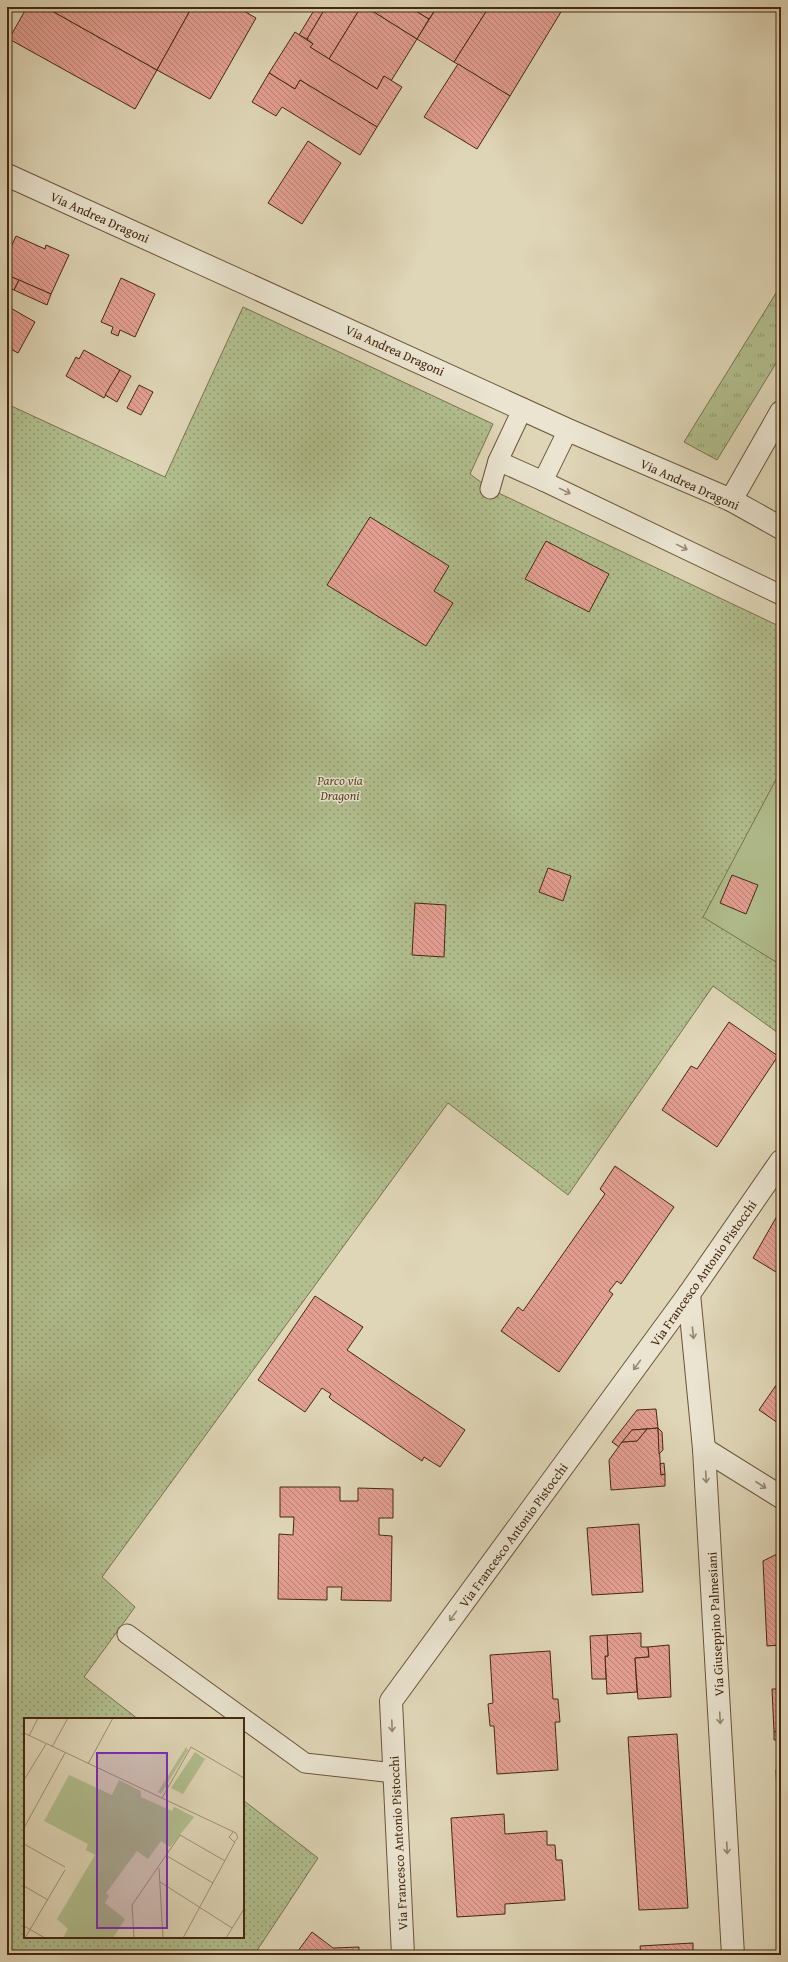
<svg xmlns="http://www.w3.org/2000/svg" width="788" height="1962" viewBox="0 0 788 1962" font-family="'Gentium Book Plus',serif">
<defs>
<pattern id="grass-tufts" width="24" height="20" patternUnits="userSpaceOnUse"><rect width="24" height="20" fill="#b1be8e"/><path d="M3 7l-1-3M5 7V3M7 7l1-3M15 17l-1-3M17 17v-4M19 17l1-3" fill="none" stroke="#929a72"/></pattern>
<pattern id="park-dots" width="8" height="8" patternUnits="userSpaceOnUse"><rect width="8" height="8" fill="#b1be8e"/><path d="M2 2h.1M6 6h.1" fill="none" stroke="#929a72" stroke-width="1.8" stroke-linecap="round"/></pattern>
<pattern id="building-back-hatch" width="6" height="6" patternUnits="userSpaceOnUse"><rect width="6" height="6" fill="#e49f93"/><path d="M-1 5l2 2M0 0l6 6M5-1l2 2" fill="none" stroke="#bb8276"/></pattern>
</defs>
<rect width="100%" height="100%" fill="#dfd6b7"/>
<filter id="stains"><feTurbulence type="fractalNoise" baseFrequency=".005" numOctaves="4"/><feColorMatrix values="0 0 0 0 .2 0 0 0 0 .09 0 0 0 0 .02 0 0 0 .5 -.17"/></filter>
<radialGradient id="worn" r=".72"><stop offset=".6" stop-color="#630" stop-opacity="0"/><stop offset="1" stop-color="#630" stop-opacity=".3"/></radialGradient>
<polygon fill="url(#grass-tufts)" stroke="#7b734e" points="781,285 781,355 717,460 684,442"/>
<polygon fill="url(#park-dots)" stroke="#7b734e" points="243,307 493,424 470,474 490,489 781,627 781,1035 713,986 568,1195 448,1103 102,1577 135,1607 84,1677 138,1719 25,1719 25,1937 243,1937 243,1800 318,1858 254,1955 7,1955 7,404 165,477"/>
<polygon fill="#b1be8e" stroke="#7b734e" points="781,770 781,965 703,917"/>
<g fill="url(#building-back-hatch)" stroke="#45280f">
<polygon points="27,7 45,7 157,70 135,109 9,39"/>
<polygon points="45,7 192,7 157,70"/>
<polygon points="192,7 237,7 256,18 210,99 157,70"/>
<polygon points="316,7 326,7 307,39 299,35"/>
<polygon points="326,7 361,7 329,59 310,47 313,44 307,39"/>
<polygon points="361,7 366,7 417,39 391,81 384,76 377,89 329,59"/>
<polygon points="366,7 409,7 429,19 417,39"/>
<polygon points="409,7 437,7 429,19"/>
<polygon points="437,7 489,7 454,62 417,39"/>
<polygon points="489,7 564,7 510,96 454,62"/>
<polygon points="295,32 313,44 310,47 377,89 384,76 402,87 377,127 300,80 295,89 269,73"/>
<polygon points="458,64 510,96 477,149 424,117"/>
<polygon points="269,73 295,89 300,80 377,127 360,155 282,107 276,116 252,102"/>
<polygon points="308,141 341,163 302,224 268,203"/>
<polygon points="16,236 45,249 46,245 69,255 51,294 7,275 7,256"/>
<polygon points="7,275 19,280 14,290 7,287"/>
<polygon points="121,278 155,294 135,337 120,330 118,336 111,333 113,327 101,322"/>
<polygon points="19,280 51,294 47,305 14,290"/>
<polygon points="7,306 35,322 18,353 7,347"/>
<polygon points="84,350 120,370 104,398 66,376 76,357 79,359"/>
<polygon points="120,370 131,376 117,402 105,395"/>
<polygon points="139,385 153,392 141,415 127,408"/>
<polygon points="370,517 449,566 434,591 453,603 426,646 327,585"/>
<polygon points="546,541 609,574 589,612 525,579"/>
<polygon points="548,868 571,876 563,901 539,892"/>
<polygon points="732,875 758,885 746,914 720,903"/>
<polygon points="415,903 446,905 444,957 412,955"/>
<polygon points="729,1022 778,1056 717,1147 662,1110 691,1066 697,1069"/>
<polygon points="615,1166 674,1207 621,1284 617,1281 609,1291 613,1294 559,1372 501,1331 518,1307 523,1311 605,1194 600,1189"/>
<polygon points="781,1209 781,1275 753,1258"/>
<polygon points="315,1296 363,1327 347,1350 465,1430 440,1467 424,1457 422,1461 332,1400 329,1397 331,1394 322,1388 305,1412 258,1380"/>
<polygon points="781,1378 781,1425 759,1410"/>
<polygon points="656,1409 658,1428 632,1430 619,1447 612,1442 637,1410"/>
<polygon points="658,1428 661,1475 665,1474 665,1486 611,1490 609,1460 622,1442 637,1441 647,1429"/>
<polygon points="658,1428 662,1432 663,1450 659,1454"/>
<polygon points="647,1429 637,1441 622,1442 632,1430"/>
<polygon points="664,1463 665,1474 661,1475 660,1464"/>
<polygon points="280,1487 340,1487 340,1501 358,1501 358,1488 393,1489 393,1518 379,1518 379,1535 392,1536 391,1601 341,1600 342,1587 327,1587 327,1600 278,1599 279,1534 293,1535 294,1517 280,1517"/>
<polygon points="639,1524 643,1592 592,1595 587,1528"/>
<polygon points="777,1554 781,1557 781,1645 767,1646 763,1561"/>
<polygon points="641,1633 641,1647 648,1647 649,1657 635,1658 637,1692 607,1694 605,1656 608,1656 607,1635"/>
<polygon points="607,1635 608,1656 605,1656 606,1679 592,1679 590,1636"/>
<polygon points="669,1645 671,1697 638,1699 635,1658 649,1657 648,1647"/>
<polygon points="550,1651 553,1699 558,1699 560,1722 555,1722 558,1770 497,1774 494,1726 490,1726 488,1704 493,1703 490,1655"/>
<polygon points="772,1689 781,1689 781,1731 774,1732"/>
<polygon points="781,1731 781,1740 774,1740 774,1732"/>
<polygon points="677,1734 688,1908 639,1910 628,1737"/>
<polygon points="776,1770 781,1770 781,1815 778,1815"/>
<polygon points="504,1814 505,1834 547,1831 547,1845 555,1845 556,1860 562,1860 565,1900 505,1904 505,1914 457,1917 451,1818"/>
<polygon points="312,1932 333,1948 359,1947 359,1955 295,1955"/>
<polygon points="693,1943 693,1955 641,1955 640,1946"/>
</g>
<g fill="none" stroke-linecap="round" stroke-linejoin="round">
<defs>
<g id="service">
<polyline points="568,430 543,481 781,595"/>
<polyline points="498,461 543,481"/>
<polyline points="490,489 498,461 523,408"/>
<polyline points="127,1634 305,1763 394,1773"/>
</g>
<g id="minor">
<polyline points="7,175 568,430 731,500 781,528"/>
<polyline points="731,500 781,412"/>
<polyline points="689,1294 704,1449 733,1955"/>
<polyline points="704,1449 781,1497"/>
<polyline points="403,1955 391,1701 689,1294 781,1161"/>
</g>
</defs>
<use href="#service" stroke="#6c5439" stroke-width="21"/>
<use href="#minor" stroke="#6c5439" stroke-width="24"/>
<use href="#service" stroke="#eae4d0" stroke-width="19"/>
<use href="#minor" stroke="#eae4d0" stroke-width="22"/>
</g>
<defs><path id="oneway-shaft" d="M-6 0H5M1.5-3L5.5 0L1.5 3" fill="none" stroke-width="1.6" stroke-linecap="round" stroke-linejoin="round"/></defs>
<g stroke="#988670">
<use href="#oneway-shaft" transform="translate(565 491) rotate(26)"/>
<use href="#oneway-shaft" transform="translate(682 547) rotate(26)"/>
<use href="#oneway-shaft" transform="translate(693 1333) rotate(84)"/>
<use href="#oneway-shaft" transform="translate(637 1365) rotate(126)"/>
<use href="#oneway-shaft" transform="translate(706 1477) rotate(87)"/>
<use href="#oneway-shaft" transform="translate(761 1485) rotate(33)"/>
<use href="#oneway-shaft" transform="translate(453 1616) rotate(126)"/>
<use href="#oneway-shaft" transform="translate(720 1718) rotate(87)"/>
<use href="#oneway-shaft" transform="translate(392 1726) rotate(88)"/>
<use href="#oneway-shaft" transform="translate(727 1848) rotate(87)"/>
</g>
<g text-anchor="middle" stroke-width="3" stroke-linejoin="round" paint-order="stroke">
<g font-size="13" fill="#45280f" stroke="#eae4d0">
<text transform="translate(100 217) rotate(24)" y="5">Via Andrea Dragoni</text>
<text transform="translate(395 350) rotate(24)" y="5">Via Andrea Dragoni</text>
<text transform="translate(690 484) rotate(24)" y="5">Via Andrea Dragoni</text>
<text transform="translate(703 1273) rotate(-55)" y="5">Via Francesco Antonio Pistocchi</text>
<text transform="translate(513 1535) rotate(-54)" y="5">Via Francesco Antonio Pistocchi</text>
<text transform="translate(715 1624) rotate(-93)" y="5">Via Giuseppino Palmesiani</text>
<text transform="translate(398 1843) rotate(-93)" y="5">Via Francesco Antonio Pistocchi</text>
</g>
<g font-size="13" font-style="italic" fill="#5b4628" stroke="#eae4d0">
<text x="340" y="785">Parco via<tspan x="340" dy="15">Dragoni</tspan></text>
</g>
</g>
<g transform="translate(24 1718)">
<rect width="220" height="220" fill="#dfd6b7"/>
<path d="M162 29 164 32 137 76 134 74ZM171 34 181 41 159 76 147 70Z" fill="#b1be8e"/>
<path d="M45 57 88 77 95 62 117 73V79L148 93 150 89 170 99 146 129 137 123 124 141 113 133 82 175 85 178 81 185 101 201 89 220H39L44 211 33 201 71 137 62 132 64 126 20 103Z" fill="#b1be8e"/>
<path d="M150 89 170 99 149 125 136 117Z" fill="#b1be8e"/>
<path fill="none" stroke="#a19074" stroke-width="1" d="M0 15 212 115 214 120 210 124 205 119 209 114M5 18 14 0M28 29 44 0M64 46 89 0M0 62 22 26M138 80 167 29 220 60M0 110 41 35M0 126 41 149M143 138 189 165M135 150 139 220M136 164 208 210M0 168 24 182M0 208 21 220M1 220 41 152M110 220 108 187 156 117 201 143M159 220 211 124M202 220 220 191"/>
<path fill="#7b2cbf" fill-opacity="0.15" stroke="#7b2cbf" stroke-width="2" d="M73 35H143V210H73Z"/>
<rect width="220" height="220" fill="none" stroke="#45280f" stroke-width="2"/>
</g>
<rect width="788" height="1962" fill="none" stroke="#dfd6b7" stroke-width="24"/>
<rect x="8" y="8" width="772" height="1946" fill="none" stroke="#45280f" stroke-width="2"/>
<rect x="12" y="12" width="764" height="1938" fill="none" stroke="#45280f"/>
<rect width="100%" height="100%" filter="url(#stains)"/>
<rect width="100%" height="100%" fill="url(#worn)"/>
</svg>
